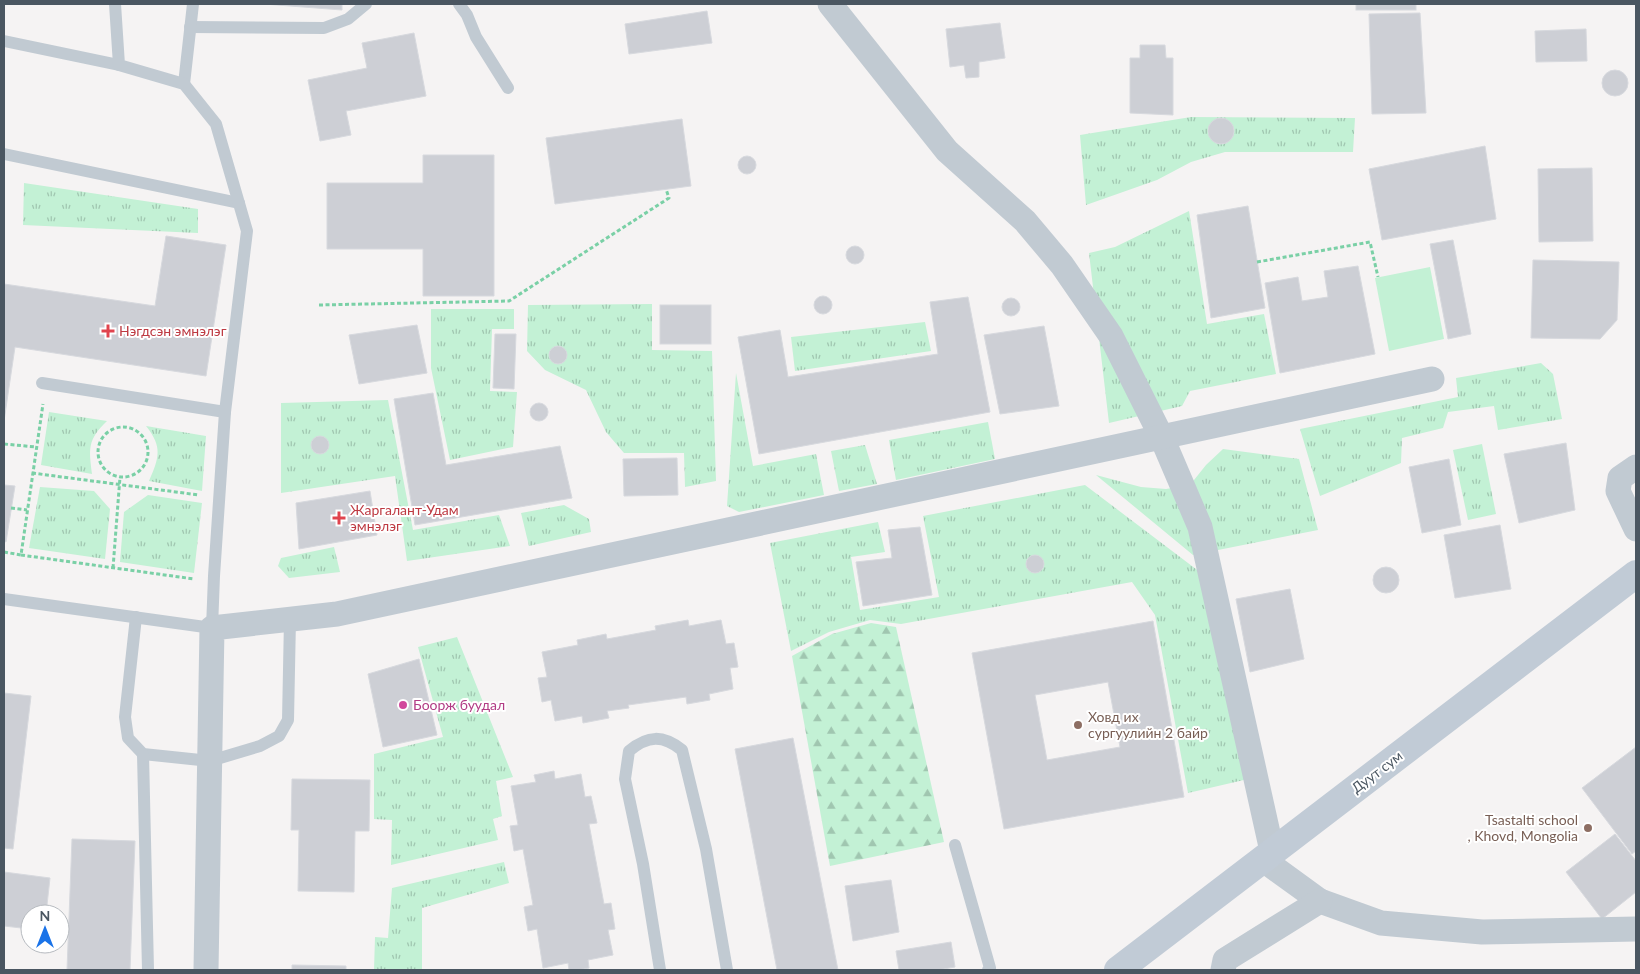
<svg xmlns="http://www.w3.org/2000/svg" width="1640" height="974" viewBox="0 0 1640 974" font-family="Lato,sans-serif">
<defs>
<pattern id="grass-tufts" width="24" height="20" patternUnits="userSpaceOnUse" patternTransform="scale(1.25)"><rect width="24" height="20" fill="#c3f1d5"/><path d="M3 7l-1-3M5 7V3M7 7l1-3M15 17l-1-3M17 17v-4M19 17l1-3" fill="none" stroke="#a0c6b0"/></pattern>
<pattern id="forest-firs" width="22" height="20" patternUnits="userSpaceOnUse" patternTransform="scale(1.25)"><rect width="22" height="20" fill="#c3f1d5"/><path d="M5 1l3.5 6h-7zM16 11l3.5 6h-7z" fill="#a0c6b0"/></pattern>
</defs>
<rect width="100%" height="100%" fill="#f5f3f3"/>
<g fill="url(#grass-tufts)">
<polygon points="1191,117 1355,118 1353,152 1225,152 1191,162 1157,180 1086,205 1080,135"/>
<polygon points="24,183 198,209 198,233 23,225"/>
<polygon points="1189,211 1207,324 1264,314 1276,374 1190,391 1182,406 1109,423 1089,253 1115,247"/>
<polygon points="652,304 652,350 712,351 716,481 685,487 684,453 624,453 606,432 586,390 545,370 527,351 528,305"/>
<polygon points="431,309 514,309 514,329 492,329 490,391 517,392 513,447 450,460 431,368"/>
<polygon points="925,322 931,351 795,371 791,337"/>
<polygon points="1541,363 1553,374 1562,419 1498,430 1494,406 1448,412 1443,428 1402,438 1401,463 1320,496 1300,429 1458,397 1456,378"/>
<polygon points="736,373 753,466 816,454 824,495 739,512 727,506"/>
<polygon points="388,400 413,530 499,515 510,546 407,561 395,476 281,493 281,403"/>
<path d="M49 412 107 421C87 440 89 449 92 474L41 465Z"/>
<polygon points="988,422 995,459 896,480 889,440"/>
<path d="M146 426 206 436 202 491 149 481C159 458 163 447 146 426Z"/>
<polygon points="1482,444 1496,514 1468,520 1453,450"/>
<polygon points="865,445 877,484 839,491 831,451"/>
<polygon points="1223,449 1299,459 1318,530 1193,555 1096,475 1141,487 1166,489 1190,485 1206,465"/>
<polygon points="1085,485 1221,588 1261,776 1188,793 1155,615 1132,582 901,624 870,620 829,632 791,651 770,543 878,522 885,552 851,557 860,610 939,597 923,516"/>
<polygon points="40,487 94,491 110,509 105,559 29,548"/>
<polygon points="148,495 202,503 194,573 120,562 124,512"/>
<polygon points="564,505 589,519 591,532 529,546 521,513"/>
<polygon points="334,547 340,572 289,578 278,566 281,558"/>
<polygon points="457,637 513,777 496,781 502,816 493,819 498,840 391,865 392,820 374,819 374,754 443,737 418,647"/>
<polygon points="504,862 509,883 422,908 422,970 374,970 375,937 388,938 392,888"/>
</g>
<polygon fill="url(#forest-firs)" points="871,623 896,627 944,842 830,866 792,656 832,634"/>
<polygon fill="#c3f1d5" points="1430,267 1444,339 1389,351 1375,278"/>
<g fill="#cdcfd5" stroke="#d7d9de" fill-rule="evenodd">
<polygon points="264,4 342,4 342,10"/>
<rect x="1356" y="4" width="60" height="6"/>
<polygon points="707,11 712,43 629,54 625,24"/>
<polygon points="1420,13 1426,113 1372,114 1369,14"/>
<polygon points="1000,23 1005,58 979,62 979,77 966,78 964,65 950,67 946,29"/>
<polygon points="1586,29 1587,61 1536,62 1535,31"/>
<polygon points="414,33 426,96 346,111 351,135 320,141 308,80 367,68 362,43"/>
<polygon points="1140,45 1165,45 1166,58 1173,58 1173,115 1130,113 1130,58 1140,58"/>
<circle cx="1615" cy="83" r="13"/>
<circle cx="1221" cy="131" r="13"/>
<polygon points="682,119 691,186 555,204 546,138"/>
<polygon points="1485,146 1496,219 1382,240 1369,169"/>
<polygon points="423,155 494,155 494,296 423,296 423,249 327,249 327,183 423,183"/>
<circle cx="747" cy="165" r="9"/>
<polygon points="1592,168 1593,241 1539,242 1538,169"/>
<polygon points="1248,206 1265,308 1211,318 1197,215"/>
<polygon points="166,236 226,245 206,376 15,347 4,421 4,284 155,306"/>
<polygon points="1453,240 1471,334 1448,339 1430,244"/>
<circle cx="855" cy="255" r="9"/>
<polygon points="1533,260 1619,262 1617,320 1600,339 1531,338"/>
<polygon points="1358,266 1375,354 1280,373 1265,283 1298,277 1302,301 1328,297 1324,271"/>
<circle cx="823" cy="305" r="9"/>
<polygon points="968,297 990,412 759,454 738,337 780,330 788,377 938,354 930,302"/>
<circle cx="1011" cy="307" r="9"/>
<rect x="660" y="305" width="51" height="39"/>
<polygon points="417,325 427,373 359,384 349,335"/>
<polygon points="1044,326 1059,406 1000,414 984,335"/>
<polygon points="495,334 516,334 514,389 493,388"/>
<circle cx="558" cy="355" r="9"/>
<polygon points="433,393 446,465 560,446 572,498 415,525 394,399"/>
<circle cx="539" cy="412" r="9"/>
<circle cx="320" cy="445" r="9"/>
<polygon points="1566,443 1575,510 1519,523 1504,454"/>
<polygon points="677,458 678,495 624,496 623,459"/>
<polygon points="1449,459 1461,525 1422,533 1409,467"/>
<polygon points="4,485 15,486 6,542 4,541"/>
<polygon points="370,491 377,535 299,549 296,503"/>
<polygon points="1500,525 1511,589 1455,598 1444,535"/>
<polygon points="920,527 932,595 863,606 856,562 892,558 888,530"/>
<circle cx="1035" cy="564" r="9"/>
<circle cx="1386" cy="580" r="13"/>
<polygon points="1290,589 1304,659 1250,672 1236,599"/>
<polygon points="688,620 689,626 721,620 726,644 734,643 738,667 730,668 733,689 709,694 710,700 687,704 686,697 628,705 629,708 607,711 609,718 583,723 582,716 555,721 551,700 542,702 538,678 547,677 542,652 578,645 577,640 606,634 607,639 656,630 655,626"/>
<path d="M1153 621 1184 797 1004 829 972 653ZM1108 682 1120 747 1047 760 1035 695Z"/>
<polygon points="419,659 437,735 383,747 368,674"/>
<polygon points="4,693 31,696 13,849 4,848"/>
<polygon points="793,738 838,970 777,970 735,749"/>
<polygon points="1636,747 1636,851 1632,854 1582,788"/>
<polygon points="554,771 555,779 581,774 585,797 591,796 597,823 589,824 604,904 611,903 615,929 608,930 613,955 588,960 589,968 578,970 569,970 568,963 543,968 537,929 528,931 524,907 533,905 523,849 514,851 510,826 518,825 511,786 536,782 534,775"/>
<polygon points="292,779 370,780 369,831 355,831 354,892 298,891 299,830 291,830"/>
<polygon points="1615,834 1636,861 1636,892 1602,919 1566,872"/>
<polygon points="72,839 135,841 130,970 67,970"/>
<polygon points="4,872 50,878 46,914 30,914 30,929 4,926"/>
<polygon points="891,880 899,932 853,941 845,886"/>
<polygon points="951,942 955,967 938,970 899,970 896,951"/>
<polygon points="292,965 346,966 346,970 292,970"/>
</g>
<g fill="none" stroke-linecap="round" stroke-linejoin="round">
<g stroke="#7ad0a6" stroke-width="3" stroke-dasharray="4 2.5" stroke-linecap="butt">
<polyline points="1257,262 1370,242 1378,277"/>
<polyline points="319,305 509,301 669,198 666,189"/>
<circle cx="123" cy="452" r="25"/>
<polyline points="4,444 36,447"/>
<polyline points="32,473 199,495"/>
<polyline points="11,508 27,510"/>
<polyline points="4,552 21,555 43,404"/>
<polyline points="21,555 194,579"/>
<polyline points="113,568 120,477"/>
</g>
<g stroke="#c1cad2" stroke-width="12">
<polyline points="459,4 467,15 476,37 508,88"/>
<polyline points="190,27 324,28 348,19 366,4"/>
<polyline points="4,41 119,65"/>
<polyline points="184,84 193,4"/>
<polyline points="4,154 239,203"/>
<polyline points="42,383 225,412"/>
<polyline points="4,599 212,628 214,576 225,412 247,231 216,124 184,84 119,65 115,4"/>
<polyline points="136,617 125,717 128,738 143,754 210,761 260,746 279,736 288,720 290,619"/>
<polyline points="143,754 148,970"/>
<polyline points="955,845 990,968 988,970"/>
<path d="M660 970 643 864 625 779 629 751C648 735 663 735 682 750L706 849 727 970"/>
</g>
<g stroke="#c1cad2" stroke-width="25">
<polyline points="830,4 947,151 1025,221 1062,265 1111,336 1162,438 1200,527 1272,851"/>
<polyline points="1636,467 1620,478 1618,491 1636,529"/>
<polyline points="1262,859 1320,901 1381,923 1482,932 1636,929"/>
<polyline points="206,970 212,628 337,614 1432,379"/>
<polyline points="1223,970 1225,960 1320,901"/>
</g>
<polyline stroke="#c1cbd6" stroke-width="28" points="1118,970 1636,574"/>
</g>
<g fill="#e0444e" stroke="#fff" stroke-width="2">
<path d="M105.5 323.5h5v5h5v5h-5v5h-5v-5h-5v-5h5z"/>
<path d="M336.5 510.5h5v5h5v5h-5v5h-5v-5h-5v-5h5z"/>
</g>
<circle fill="#d1479c" stroke="#fff" stroke-width="2" cx="403" cy="705" r="5"/>
<g fill="#8d6e63" stroke="#fff" stroke-width="2">
<circle cx="1078" cy="725" r="5"/>
<circle cx="1588" cy="828" r="5"/>
</g>
<g text-anchor="middle" stroke-width="4" stroke-linejoin="round" paint-order="stroke">
<g font-size="14" fill="#be3a42" stroke="#fff" text-anchor="start">
<text x="119" y="336">Нэгдсэн эмнэлэг</text>
<text x="350" y="515">Жаргалант-Удам<tspan x="350" dy="16">эмнэлэг</tspan></text>
</g>
<g font-size="14" fill="#b23c85" stroke="#fff" text-anchor="start">
<text x="413" y="710">Боорж буудал</text>
</g>
<g font-size="14" fill="#785e54" stroke="#fff" text-anchor="start">
<text x="1088" y="722">Ховд их<tspan x="1088" dy="16">сургуулийн 2 байр</tspan></text>
<text x="1578" y="825" text-anchor="end">Tsastalti school<tspan x="1578" dy="16">, Khovd, Mongolia</tspan></text>
</g>
<g font-size="14" fill="#4a5661" stroke="#fff">
<text transform="translate(1377 772) rotate(-37)" y="5">Дуут сум</text>
</g>
</g>
<rect width="1640" height="974" fill="none" stroke="#4a5661" stroke-width="10"/>
<g transform="translate(45 929)"><circle r="24" fill="#ffffff" stroke="#b7bbc0"/>
<path d="M0-4L9 19L0 12L-9 19Z" fill="#1a73e8"/>
<text y="-8" font-size="14" font-weight="bold" text-anchor="middle" fill="#4a5661">N</text>
</g>
</svg>
